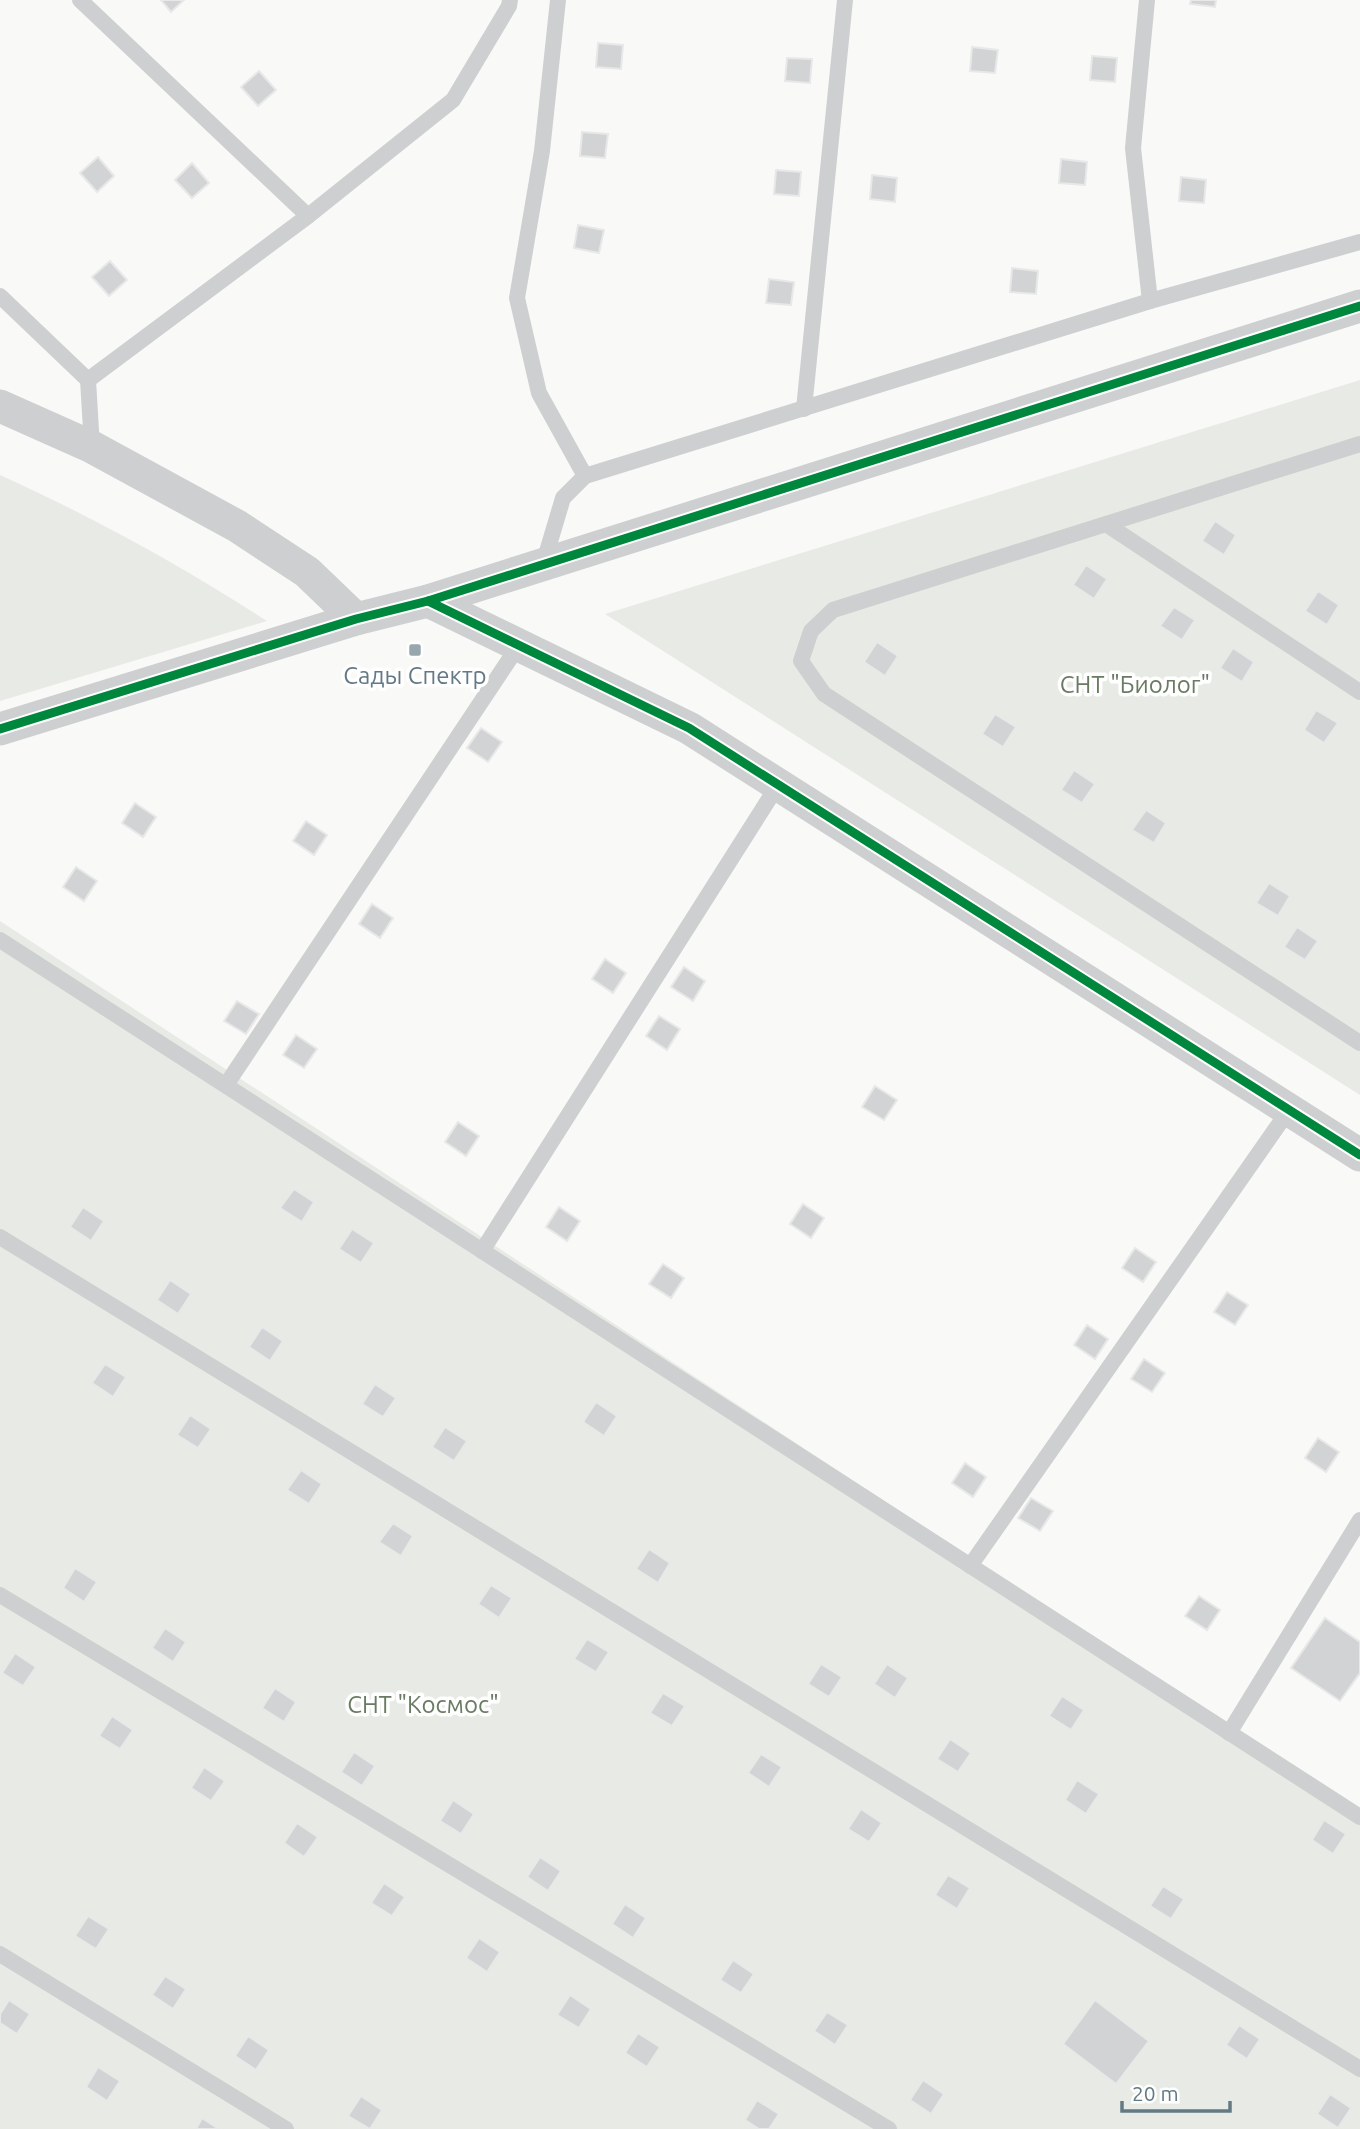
<svg xmlns="http://www.w3.org/2000/svg" width="1360" height="2129" viewBox="0 0 1360 2129" font-family="Ubuntu,sans-serif">
<rect width="100%" height="100%" fill="#f9f9f8"/>
<g fill="#e8ebe5">
<polygon points="1360,380 1360,1095 605,614"/>
<path d="M0 475C93 517 182 566 267 621L0 701Z"/>
<polygon points="0,921 1360,1813 1360,2129 0,2129"/>
</g>
<g fill="#d1d3d4" stroke="#e8e8e8" stroke-width="2">
<polygon points="161,0 184,0 171,12"/>
<polygon points="1191,0 1216,0 1215,7 1190,4"/>
<polygon points="598,43 623,45 621,69 596,67"/>
<polygon points="972,47 998,50 995,73 970,71"/>
<polygon points="1092,56 1117,58 1115,82 1090,80"/>
<polygon points="787,58 812,59 810,83 785,81"/>
<polygon points="259,71 276,90 258,106 241,87"/>
<polygon points="582,132 608,134 605,158 580,156"/>
<polygon points="98,157 114,176 97,192 80,173"/>
<polygon points="1061,159 1087,162 1085,185 1059,183"/>
<polygon points="192,163 209,183 192,198 175,180"/>
<polygon points="776,170 801,172 799,196 774,194"/>
<polygon points="872,175 897,178 895,202 870,199"/>
<polygon points="1181,177 1206,180 1204,203 1179,201"/>
<polygon points="578,225 604,230 599,253 574,248"/>
<polygon points="110,261 127,280 109,296 92,277"/>
<polygon points="1012,268 1038,271 1036,294 1010,292"/>
<polygon points="769,279 794,282 791,305 766,303"/>
<polygon points="1215,521 1236,535 1224,555 1202,541"/>
<polygon points="1086,565 1107,579 1094,599 1073,585"/>
<polygon points="1318,591 1339,605 1327,625 1305,611"/>
<polygon points="1174,607 1195,620 1182,640 1160,626"/>
<polygon points="877,642 898,656 885,676 864,662"/>
<polygon points="1233,648 1254,662 1242,682 1220,668"/>
<polygon points="1316,710 1338,723 1324,743 1304,730"/>
<polygon points="995,714 1016,727 1003,747 982,734"/>
<polygon points="481,728 502,742 488,762 467,748"/>
<polygon points="1074,770 1095,784 1082,803 1061,790"/>
<polygon points="135,803 156,817 143,837 122,823"/>
<polygon points="1146,810 1166,823 1154,843 1132,830"/>
<polygon points="306,821 327,835 314,855 293,841"/>
<polygon points="76,867 97,881 84,901 63,887"/>
<polygon points="1269,883 1290,896 1278,916 1256,903"/>
<polygon points="372,904 393,918 380,938 359,924"/>
<polygon points="1297,927 1318,941 1305,960 1284,947"/>
<polygon points="605,959 626,973 613,993 592,979"/>
<polygon points="684,967 705,981 693,1001 671,987"/>
<polygon points="237,1001 259,1014 246,1034 224,1021"/>
<polygon points="659,1016 680,1029 667,1050 646,1036"/>
<polygon points="296,1035 317,1049 304,1068 283,1055"/>
<polygon points="875,1086 897,1100 884,1120 862,1107"/>
<polygon points="458,1122 479,1136 466,1156 445,1142"/>
<polygon points="294,1189 314,1202 302,1222 280,1208"/>
<polygon points="803,1204 824,1218 811,1238 790,1224"/>
<polygon points="83,1207 104,1221 91,1241 70,1227"/>
<polygon points="559,1207 580,1221 567,1241 546,1227"/>
<polygon points="352,1229 374,1243 361,1263 339,1249"/>
<polygon points="1135,1248 1156,1262 1143,1282 1122,1268"/>
<polygon points="663,1264 684,1278 671,1298 649,1284"/>
<polygon points="170,1280 191,1294 178,1314 157,1300"/>
<polygon points="1227,1292 1248,1305 1235,1325 1214,1312"/>
<polygon points="1087,1325 1108,1339 1095,1359 1074,1345"/>
<polygon points="262,1327 283,1341 270,1361 249,1347"/>
<polygon points="1144,1359 1165,1373 1152,1392 1131,1379"/>
<polygon points="105,1364 126,1377 113,1397 92,1383"/>
<polygon points="375,1384 396,1398 383,1417 362,1404"/>
<polygon points="596,1402 617,1416 604,1436 583,1422"/>
<polygon points="190,1415 211,1429 198,1448 177,1435"/>
<polygon points="445,1427 467,1441 454,1461 432,1447"/>
<polygon points="1318,1438 1339,1452 1326,1472 1305,1458"/>
<polygon points="965,1463 986,1477 973,1497 952,1483"/>
<polygon points="301,1470 322,1484 309,1504 287,1490"/>
<polygon points="1031,1498 1053,1511 1040,1531 1018,1518"/>
<polygon points="393,1523 413,1536 401,1556 379,1542"/>
<polygon points="649,1549 670,1563 658,1583 636,1569"/>
<polygon points="75,1568 97,1582 84,1602 63,1588"/>
<polygon points="491,1585 512,1598 499,1618 478,1604"/>
<polygon points="1199,1596 1220,1610 1207,1630 1185,1616"/>
<polygon points="1325,1618 1360,1642 1360,1673 1340,1701 1291,1668"/>
<polygon points="165,1628 186,1642 173,1662 152,1648"/>
<polygon points="587,1639 609,1652 596,1672 574,1659"/>
<polygon points="15,1653 36,1667 23,1686 2,1673"/>
<polygon points="821,1664 842,1677 829,1697 808,1684"/>
<polygon points="887,1664 908,1678 895,1698 874,1684"/>
<polygon points="275,1688 296,1702 284,1722 262,1708"/>
<polygon points="663,1693 685,1706 672,1726 650,1713"/>
<polygon points="1062,1696 1084,1710 1071,1730 1049,1716"/>
<polygon points="112,1716 133,1730 120,1749 99,1736"/>
<polygon points="950,1739 971,1753 958,1772 937,1759"/>
<polygon points="354,1752 375,1766 362,1786 341,1772"/>
<polygon points="761,1754 782,1767 769,1787 748,1773"/>
<polygon points="204,1767 225,1781 211,1801 191,1788"/>
<polygon points="1077,1780 1099,1794 1086,1814 1065,1800"/>
<polygon points="453,1800 474,1814 461,1834 440,1821"/>
<polygon points="861,1809 882,1823 869,1842 848,1829"/>
<polygon points="1324,1820 1346,1834 1333,1854 1312,1840"/>
<polygon points="297,1823 318,1837 304,1857 284,1843"/>
<polygon points="540,1857 561,1871 548,1891 527,1877"/>
<polygon points="948,1875 970,1888 957,1909 935,1895"/>
<polygon points="384,1883 405,1897 392,1916 371,1903"/>
<polygon points="1163,1886 1184,1899 1171,1919 1150,1906"/>
<polygon points="625,1904 646,1918 633,1938 612,1924"/>
<polygon points="88,1916 109,1929 96,1949 75,1936"/>
<polygon points="479,1938 500,1952 487,1972 466,1958"/>
<polygon points="733,1960 754,1974 741,1993 720,1980"/>
<polygon points="165,1976 186,1989 173,2009 152,1995"/>
<polygon points="570,1995 591,2009 579,2028 557,2015"/>
<polygon points="9,2000 30,2014 17,2034 0,2023 0,2014"/>
<polygon points="1095,2000 1149,2041 1116,2084 1063,2044"/>
<polygon points="827,2012 848,2025 835,2045 814,2031"/>
<polygon points="1239,2025 1260,2039 1247,2059 1226,2045"/>
<polygon points="638,2033 660,2047 647,2067 625,2053"/>
<polygon points="248,2036 269,2050 256,2070 235,2056"/>
<polygon points="98,2067 120,2081 107,2101 86,2087"/>
<polygon points="923,2080 944,2094 931,2114 910,2100"/>
<polygon points="1330,2094 1351,2108 1338,2128 1317,2114"/>
<polygon points="361,2096 382,2110 370,2129 348,2116"/>
<polygon points="757,2100 779,2114 769,2129 759,2129 745,2120"/>
<polygon points="202,2118 219,2129 196,2129"/>
</g>
<g fill="none" stroke-linecap="round" stroke-linejoin="round">
<g stroke="#cecfd0" stroke-width="16">
<polyline points="80,0 308,216"/>
<polyline points="558,0 542,151 517,298 539,393 585,476"/>
<polyline points="1147,0 1133,148 1150,301"/>
<polyline points="0,296 88,380 92,447"/>
<polyline points="88,380 308,216 453,100 509,6 510,0"/>
<polyline points="804,409 845,0"/>
<polyline points="1360,444 833,610 811,631 801,661 824,694 1360,1043"/>
<polyline points="1106,524 1360,692"/>
<polyline points="543,565 563,498 585,476 1150,301 1360,242"/>
<polyline points="0,940 1360,1817"/>
<polyline points="226,1085 519,645"/>
<polyline points="0,1237 1360,2069"/>
<polyline points="482,1251 778,785"/>
<polyline points="970,1566 1289,1110"/>
<polyline points="0,1595 889,2129"/>
<polyline points="1229,1733 1360,1520"/>
<polyline points="0,1954 286,2129"/>
</g>
<g stroke="#cecfd0" stroke-width="33">
<polyline points="0,406 92,447 237,526 307,572 356,619"/>
<polyline points="428,601 689,728 1360,1155"/>
<polyline points="0,729 356,619 428,601 1360,306"/>
</g>
<defs>
<g id="cycleway">
<polyline points="428,601 689,728 1360,1155"/>
<polyline points="0,729 356,619 428,601 1360,306"/>
</g>
</defs>
<use href="#cycleway" stroke="#fff" stroke-width="13"/>
<use href="#cycleway" stroke="#00873e" stroke-width="9"/>
</g>
<rect fill="#98a6ad" stroke="#fff" stroke-width="2.5" x="408" y="643" width="14" height="14" rx="3.5"/>
<g text-anchor="middle" stroke-width="7" stroke-linejoin="round" paint-order="stroke">
<g font-size="24" fill="#637984" stroke="#fff">
<text x="415" y="684">Сады Спектр</text>
</g>
<g font-size="24" fill="#697b62" stroke="#fff">
<text x="1135" y="693">СНТ "Биолог"</text>
<text x="423" y="1713">СНТ "Космос"</text>
</g>
</g>
<path d="M1122 2101v10h108v-10" fill="none" stroke="#637984" stroke-width="3.5"/>
<text x="1132" y="2101" font-size="21" fill="#637984" stroke="#ffffff" stroke-width="5" paint-order="stroke">20 m</text>
</svg>
